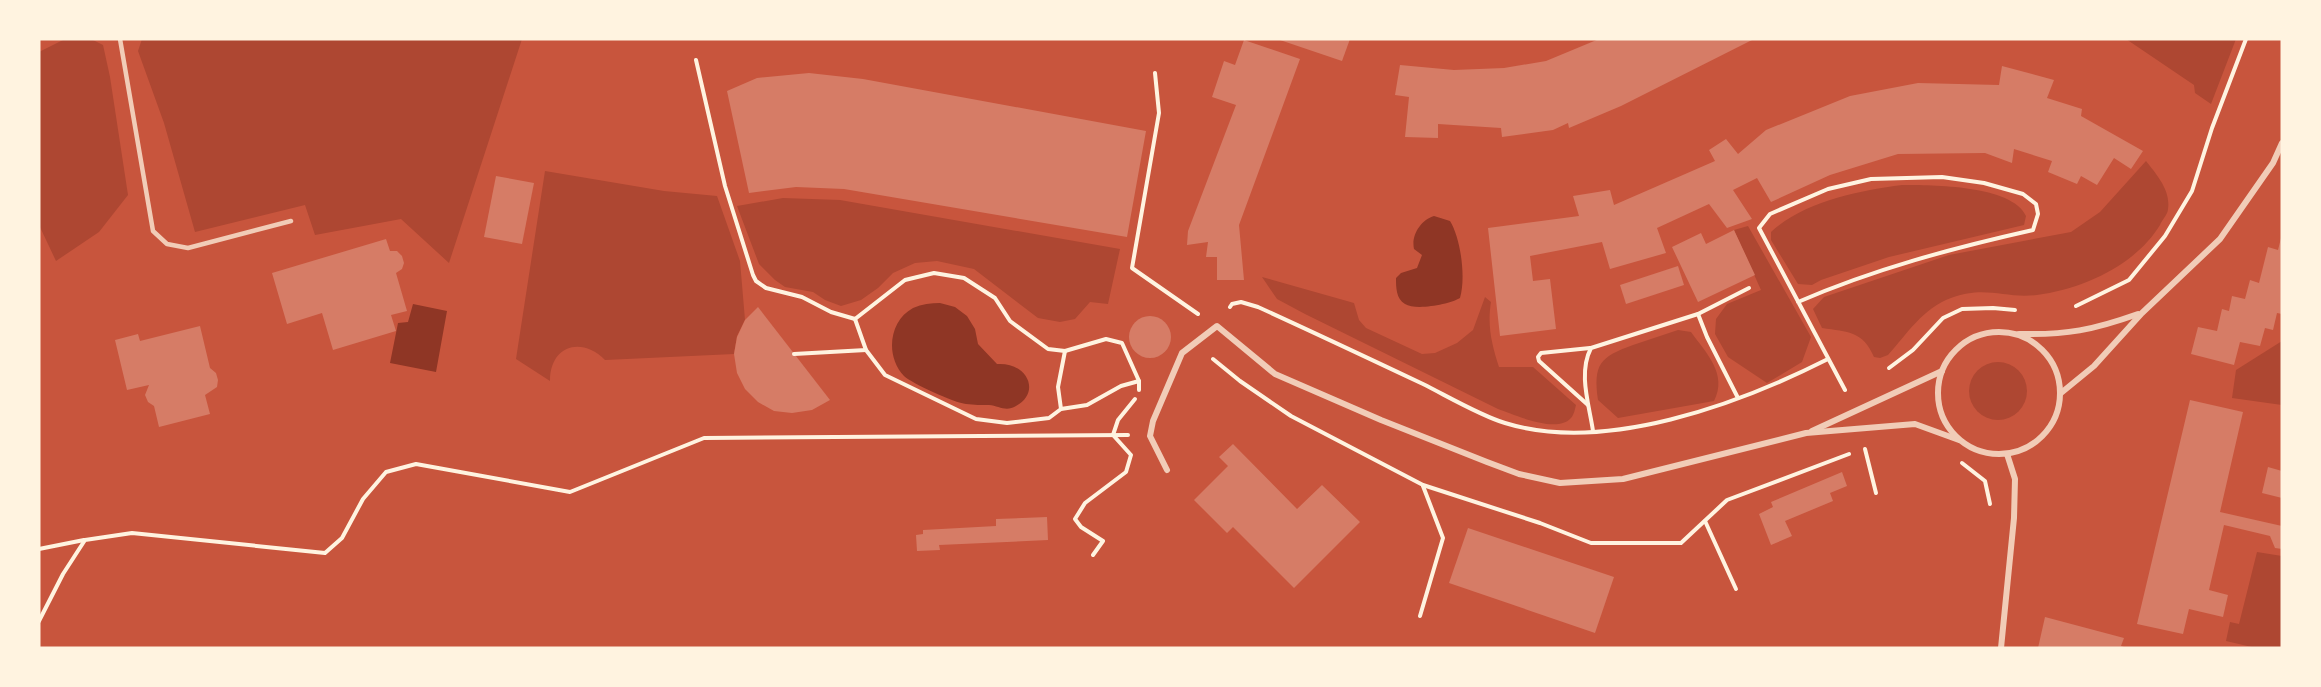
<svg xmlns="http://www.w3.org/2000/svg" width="2321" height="687" viewBox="0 0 2321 687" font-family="Overpass,sans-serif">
<rect width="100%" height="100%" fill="#c8553d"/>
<g fill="#ae4732">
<polygon points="65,39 91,39 103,45 110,77 128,195 99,232 56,261 39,225 39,52"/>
<polygon points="142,39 522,39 449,263 401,219 315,235 305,205 195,232 164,123 138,51"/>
<polygon points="2126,39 2236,39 2211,104 2195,93 2194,85"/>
<path d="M2146 161C2156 174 2171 190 2168 209 2168 214 2162 220 2160 225 2135 266 2082 289 2037 295 2005 299 1986 285 1951 298 1923 308 1907 334 1888 355L1880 358 1874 357C1863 331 1848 332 1822 328L1813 309 1824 297 1949 255 2071 232 2100 212Z"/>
<path d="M545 171 664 191 717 196 740 261 745 320 737 336 734 354 605 360C581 336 550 346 550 381L516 359Z"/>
<path d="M1902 185C1932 185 2012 185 2026 216L2024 225 1889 257 1821 280 1812 285 1798 284 1771 240V232C1805 201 1858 191 1902 185Z"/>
<polygon points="783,198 840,200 1120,249 1108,304 1090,302 1075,319 1060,322 1038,318 974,269 937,261 915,263 893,273 878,288 861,300 841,306 825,300 813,292 785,287 775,280 759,264 737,206"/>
<polygon points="1748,226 1811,337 1802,362 1767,383 1728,357 1715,334 1716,319 1727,304 1761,290 1734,230"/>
<path d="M1262 277 1354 303 1359 320 1366 328 1422 354 1435 353 1457 343 1473 330 1485 297 1491 302C1487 326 1492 345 1499 367H1533L1576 405C1575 409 1574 415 1571 418 1557 434 1515 415 1498 409L1305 314 1277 299Z"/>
<path d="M1678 330 1691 332C1706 353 1728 374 1714 401L1618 418 1598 400C1593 364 1600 357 1633 345 1648 340 1663 335 1678 330Z"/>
<polygon points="2282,341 2282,405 2232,398 2236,370"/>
<circle cx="1998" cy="391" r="29"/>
<polygon points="2257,552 2282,556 2282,648 2256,648 2226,641 2230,622 2239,624"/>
</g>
<g fill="#8f3625">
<path d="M1434 216 1450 221C1461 239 1466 278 1460 298 1450 304 1416 311 1405 304 1396 299 1396 287 1396 278L1401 273 1417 268 1422 255 1414 249C1411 235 1421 220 1434 216Z"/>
<path d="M940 303 955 307 967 316 975 329 978 344 997 364C1028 362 1041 393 1016 406 1006 412 999 406 989 405 982 405 974 405 966 404 955 403 911 383 904 376 885 356 889 321 913 308 922 304 931 303 940 303Z"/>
<polygon points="413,304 447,311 436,372 390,363 398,323 408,322"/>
</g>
<g fill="#d67c66">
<polygon points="1277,39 1350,39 1342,61"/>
<polygon points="1599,39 1754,39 1621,106 1569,128 1568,123 1553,130 1502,137 1501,128 1438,124 1438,138 1405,137 1409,97 1395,95 1400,65 1454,70 1504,68 1546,61"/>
<polygon points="1244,40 1300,59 1239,225 1244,280 1217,280 1217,257 1206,257 1208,242 1187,245 1188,231 1236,105 1212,97 1224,61 1235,65"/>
<polygon points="2002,66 2054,80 2047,98 2082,109 2081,116 2143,151 2131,169 2114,158 2097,185 2081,176 2077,184 2048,172 2052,161 2014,149 2012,163 1985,153 1898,154 1830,175 1771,202 1757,178 1733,190 1752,219 1727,228 1709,204 1657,228 1666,253 1610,269 1602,242 1530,256 1533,281 1550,279 1556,329 1500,336 1488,228 1579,216 1573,196 1610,190 1614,205 1715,161 1709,150 1726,139 1738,154 1766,130 1850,96 1918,83 1999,85"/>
<polygon points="809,73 863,79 1146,131 1127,237 844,189 796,187 749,193 727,91 757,78"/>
<polygon points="496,176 534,183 522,244 484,237"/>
<polygon points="1734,230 1755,275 1698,302 1672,247 1701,233 1706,244"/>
<polygon points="2281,238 2282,314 2277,313 2273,330 2265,328 2260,346 2240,342 2234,365 2191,354 2198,327 2217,331 2222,309 2229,311 2232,296 2245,299 2250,280 2259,283 2268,247 2278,250"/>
<polygon points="386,239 390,251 397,251 402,256 404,263 402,269 396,273 407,311 391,315 396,331 333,350 322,313 287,324 272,273"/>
<polygon points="1678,266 1684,285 1626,304 1620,285"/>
<polygon points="758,307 830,400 812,410 792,413 774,411 758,402 745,389 737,373 734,354 737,337 745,320"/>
<circle cx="1150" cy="337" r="21"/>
<polygon points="200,326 210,368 216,373 218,380 217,387 205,395 210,414 159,427 154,406 148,402 145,395 149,385 127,390 115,340 138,334 140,341"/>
<polygon points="2190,400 2243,412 2220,512 2282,526 2282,549 2275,548 2270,536 2224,525 2209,590 2228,595 2223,617 2189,609 2183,634 2137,624"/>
<polygon points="1233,444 1297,509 1322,485 1360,522 1294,588 1233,527 1227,533 1194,500 1228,466 1219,457"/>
<polygon points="2268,467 2282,471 2282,498 2262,493"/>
<polygon points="1842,472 1847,486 1830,493 1833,501 1785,521 1792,536 1771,545 1759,514 1773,507 1771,502"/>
<polygon points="1047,517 1048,540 939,545 940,550 917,551 916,535 923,534 923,530 996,526 996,519"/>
<polygon points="1468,528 1614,577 1595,633 1449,583"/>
<polygon points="2045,617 2124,638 2121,646 2127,648 2038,648"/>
</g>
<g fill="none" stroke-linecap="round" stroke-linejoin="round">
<g stroke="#fff3e0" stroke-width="4">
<polyline points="696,60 725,186 753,275 756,281 766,288 802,297 831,312 855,319 905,280 934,273 964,278 995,298 1010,321 1048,349 1065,351 1106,339 1122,343 1139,381 1139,390"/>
<polyline points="1155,73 1159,113 1132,268 1198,314"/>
<path d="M1798 302C1874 269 1953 248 2033 230L2038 214 2036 204 2023 194 1984 183 1942 177 1871 179 1828 189 1770 214 1759 228 1845 390"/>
<polyline points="2076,306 2129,280 2165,236 2192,191 2212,128 2246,39"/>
<path d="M1230 307 1232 304 1241 302 1258 307C1313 332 1368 358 1423 384 1447 396 1481 416 1505 423 1605 454 1739 404 1828 359"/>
<polyline points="1698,314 1707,337 1738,398"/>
<polyline points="866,350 885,375 976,419 1007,423 1049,418 1061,409 1058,387 1065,351"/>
<polyline points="794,354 866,350 855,319"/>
<polyline points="1213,359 1240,381 1291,416 1423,485 1540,523 1591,543 1681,543 1727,500 1849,454"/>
<polyline points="1889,368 1913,350 1943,318 1962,309 1993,308 2015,310"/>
<polyline points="1588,405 1539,361 1538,357 1541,353 1590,348"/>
<polyline points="1061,409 1087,405 1121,386 1139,381"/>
<path d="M1593 431C1589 404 1578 373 1591 348L1698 314 1749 288"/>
<polyline points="1113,435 1118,420 1135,399"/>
<polyline points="1865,449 1876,493"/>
<polyline points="1962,463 1985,481 1990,504"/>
<polyline points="1705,521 1736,589"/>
<polyline points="39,549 84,540"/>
<polyline points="1093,555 1103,541 1081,527 1075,519 1085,503 1126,472 1131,455 1113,435"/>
<polyline points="1420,616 1443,538 1423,486"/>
<polyline points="39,621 63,574 85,540 132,533 325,553 342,538 363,499 386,472 416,464 570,492 704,438 1128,435"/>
</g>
<polyline stroke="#f1ccb7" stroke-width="4.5" points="120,39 153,231 167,244 188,248 291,221"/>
<g stroke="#f1ccb7" stroke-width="6">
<circle cx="1999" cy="393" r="61"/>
<path d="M2019 334C2067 335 2093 330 2138 314"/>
<polyline points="2061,393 2094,366 2142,313 2220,239 2273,163 2282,143"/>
<polyline points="1812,431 1942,371"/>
<polyline points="1167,470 1150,436 1153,421 1182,353 1217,326 1275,374 1381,420 1487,462 1519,474 1560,483 1623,479 1806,433 1915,424 1959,440"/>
<polyline points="2001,648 2014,518 2015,479 2007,454"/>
</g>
</g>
<rect width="2321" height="687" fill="none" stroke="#fff3e0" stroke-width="81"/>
</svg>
